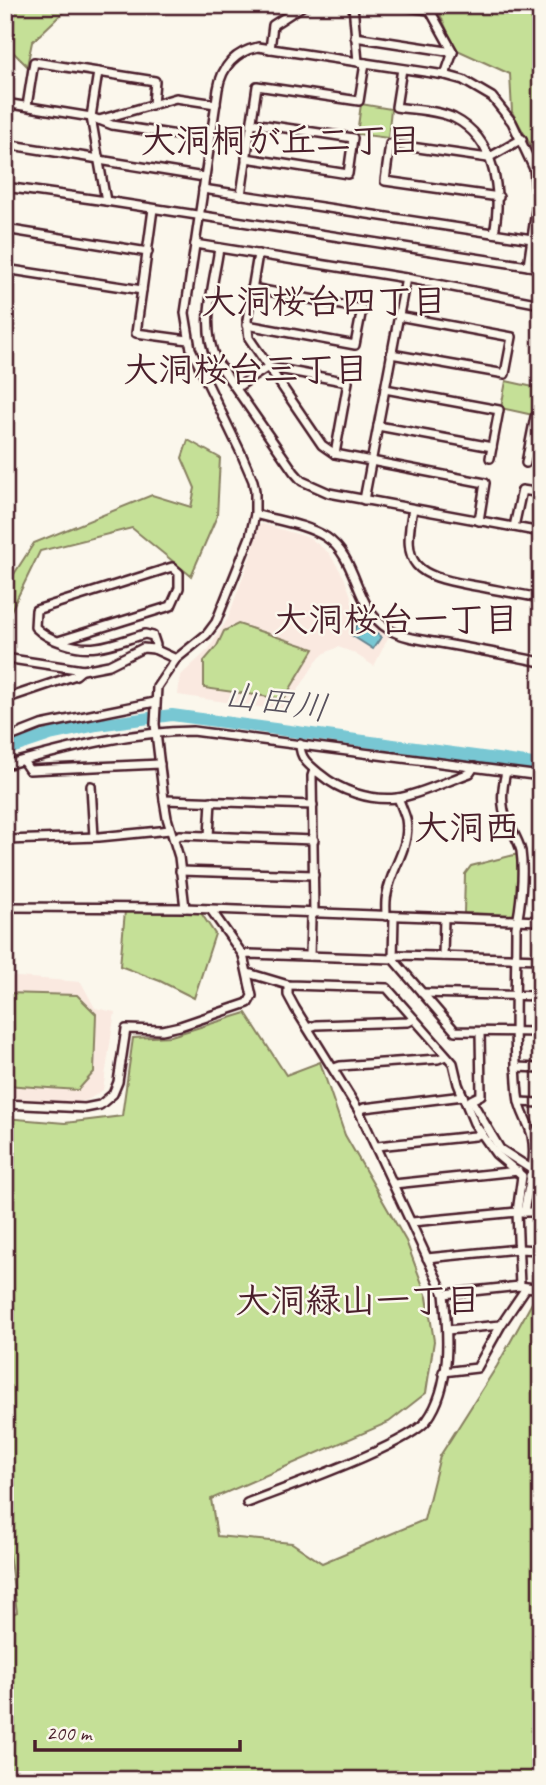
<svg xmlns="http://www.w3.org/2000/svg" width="546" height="1785" viewBox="0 0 546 1785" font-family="Caveat,'Klee One',sans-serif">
<rect width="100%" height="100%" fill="#fbf7ec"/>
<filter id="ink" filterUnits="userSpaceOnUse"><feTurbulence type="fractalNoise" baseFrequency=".0143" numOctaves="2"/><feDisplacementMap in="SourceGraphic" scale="14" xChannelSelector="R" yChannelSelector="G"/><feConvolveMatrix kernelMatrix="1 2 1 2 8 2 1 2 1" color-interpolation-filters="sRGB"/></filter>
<g filter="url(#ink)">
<g fill="#fae9e0">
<polygon points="263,524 310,538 329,553 344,577 352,599 368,617 390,634 374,666 352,652 338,647 325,653 317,660 285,711 178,695 180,676 209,649 228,618 252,552 259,525"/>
<polygon points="5,976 81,982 95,1008 115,1012 103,1090 88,1100 74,1103 5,1099"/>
</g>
<g fill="#c5e097" stroke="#888061" stroke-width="2">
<polygon points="5,5 71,5 32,42 27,66 11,50 5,51"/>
<polygon points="111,5 300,5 211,6 119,11"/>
<polygon points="436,5 541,5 541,170 536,155 512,112 510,74 455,49"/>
<polygon points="361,104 391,109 388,138 357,134"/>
<polygon points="506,381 538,388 533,415 501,408"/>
<polygon points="188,440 220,458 217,516 191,576 132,528 40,551 5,623 5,588 34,543 152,495 191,507 195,488 182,458"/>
<polygon points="238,624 314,649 284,699 204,688 204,661 217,646 224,631"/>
<polygon points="518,854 518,915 464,913 465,874 471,866"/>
<polygon points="125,911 201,913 215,934 194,998 160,981 120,966"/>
<polygon points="5,993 77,995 96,1014 94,1072 78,1090 5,1085"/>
<polygon points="246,1013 286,1075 320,1062 345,1135 406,1241 427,1297 434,1341 426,1393 389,1422 211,1499 217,1536 292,1543 322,1563 424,1520 440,1456 497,1366 533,1301 541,1301 541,1780 5,1780 5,1617 17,1612 5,1524 5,1118 65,1123 122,1116 133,1038 171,1036"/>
</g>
<polygon fill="#78c7d3" stroke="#668490" stroke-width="2" points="359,622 381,637 373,649 351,635"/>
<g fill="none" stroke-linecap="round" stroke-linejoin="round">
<polyline stroke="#78c7d3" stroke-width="12" points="5,750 50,735 97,725 172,715 541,765"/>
<defs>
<g id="minor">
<polyline points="353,5 358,62"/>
<polyline points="395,5 429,10"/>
<polyline points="427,5 453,52 445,75"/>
<polyline points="355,37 453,52"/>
<polyline points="270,49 273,25 304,5"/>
<path d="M402 69 396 107C415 110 437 110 454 118 496 139 502 193 494 233"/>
<polyline points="98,72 155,81 153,104"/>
<polyline points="5,103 91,117 112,125 210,140"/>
<polyline points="27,106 34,62 98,72 91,117 106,201 541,268"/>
<polyline points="99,120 176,98 216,104"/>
<polyline points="5,144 99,159"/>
<polyline points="246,158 348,174 353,138 252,123"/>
<polyline points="99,160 204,177"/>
<polyline points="5,187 106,201"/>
<polyline points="203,189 532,239"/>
<polyline points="241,195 257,86 359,101 365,63"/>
<polyline points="499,197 385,181 390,144 488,158 522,139"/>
<polyline points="5,229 148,252"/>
<polyline points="195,244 406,278 541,304"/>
<path d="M219 248C214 284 200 325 216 360L294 472 302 481 329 493 541 532"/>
<polyline points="258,254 247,320 249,338 322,445 335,454 485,483 479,521"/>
<polyline points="5,269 142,290 153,209"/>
<polyline points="142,290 136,333 188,340"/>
<polyline points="247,325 355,345 362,309 252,288"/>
<polyline points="391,354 505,374 512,337 398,316"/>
<polyline points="236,388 268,367 348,382 335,454"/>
<polyline points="385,389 499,410 490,458"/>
<polyline points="378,426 492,447"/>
<polyline points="528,453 541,455"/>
<polyline points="526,463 535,417 541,418"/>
<polyline points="364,500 406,278"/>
<path d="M413 509C401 567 416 575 470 585 493 589 517 594 541 598"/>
<path d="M255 514C278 521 305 524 326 537 359 559 354 608 388 629 403 638 423 640 440 643 474 649 507 655 541 662"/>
<polyline points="514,527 522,490 541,493"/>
<path d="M58 641 171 606 179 588V573L172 567 36 610 35 627C49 641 77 650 97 647 113 645 130 638 145 634L153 636 156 645 154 649"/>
<polyline points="5,658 83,670 109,665 143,648 154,649 176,659"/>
<polyline points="5,699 76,675 82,670"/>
<polyline points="5,739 41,725 155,702"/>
<path d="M300 744C300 759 309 765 320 774 340 791 370 801 397 798 416 796 450 780 470 773L474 767"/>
<polyline points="23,761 29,770 160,764"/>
<path d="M5 765C70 748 125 732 193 731L541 776"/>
<path d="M506 772C502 788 500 805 507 820 512 831 518 839 521 851 524 872 521 907 516 927 516 983 513 1040 518 1095 519 1111 529 1122 532 1136 537 1160 528 1188 524 1212"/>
<polyline points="91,786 94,837"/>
<polyline points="164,800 313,805"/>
<polyline points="209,836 211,801"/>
<polyline points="175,838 180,835 314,840"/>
<polyline points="5,840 99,837 170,830"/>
<polyline points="180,871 314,875"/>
<polyline points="5,907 185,908 541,921"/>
<path d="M185 908 179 857 167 818 164 800 155 724 157 687 176 659 207 634 216 622 250 537 255 514V491L253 481 241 453 191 349 185 313 218 89C222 66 235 52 258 47L445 75 463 80 492 97 512 122 534 169 537 203 528 266"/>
<path d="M386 916C386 909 385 901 387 894 391 867 411 848 406 819 404 812 401 805 398 798"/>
<polyline points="394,916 393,959 455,1031 541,1032"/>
<polyline points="243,955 249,954 393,959 398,955 541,959"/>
<polyline points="310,956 311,918 314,913 312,776 314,770"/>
<polyline points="443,956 444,918"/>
<polyline points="248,973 288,985 387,988 453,1063 458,1084 474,1123 496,1154 522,1176 517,1212 520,1286"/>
<polyline points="422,993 541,996"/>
<polyline points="308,1028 316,1025 408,1022 414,1019"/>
<polyline points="480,1032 481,1095 471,1100 500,1149 531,1169"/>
<polyline points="516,1067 541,1068"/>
<polyline points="334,1068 340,1066 438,1059 446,1056"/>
<polyline points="519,1102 541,1103"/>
<polyline points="5,1104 85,1108 100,1105 113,1094 118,1082 126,1029 162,1030 180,1026 248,1003 252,996 243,955 211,910"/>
<polyline points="359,1111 364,1108 463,1096"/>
<polyline points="377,1146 475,1136 481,1133"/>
<polyline points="530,1176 541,1177"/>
<polyline points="394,1184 518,1171"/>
<polyline points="412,1222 517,1212 541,1212"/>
<polyline points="427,1258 518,1249 541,1250"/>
<polyline points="444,1294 520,1286 541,1289"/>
<polyline points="447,1330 501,1325 526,1288"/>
<polyline points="443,1372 477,1368 501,1325"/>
<path d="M247 1503C282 1489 409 1445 427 1420 452 1386 448 1333 444 1294L359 1111 295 1008 288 995V985"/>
</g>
</defs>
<use href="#minor" stroke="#4a1f2b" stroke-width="12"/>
<use href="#minor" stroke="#fbf7ec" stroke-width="7"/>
</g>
</g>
<g text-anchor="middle" stroke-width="5" stroke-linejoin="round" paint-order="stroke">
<g font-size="35" font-weight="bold" fill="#4a1f2b" stroke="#fbf7ec">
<text x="281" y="152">大洞桐が丘二丁目</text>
<text x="324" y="313">大洞桜台四丁目</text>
<text x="246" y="381">大洞桜台三丁目</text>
<text x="396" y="631">大洞桜台一丁目</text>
<text x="467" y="839">大洞西</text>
<text x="358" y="1312">大洞緑山一丁目</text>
</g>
<g font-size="35" font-style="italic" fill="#58515d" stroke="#fbf7ec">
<text transform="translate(276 701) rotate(8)" y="12">山田川</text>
</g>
</g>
<rect width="546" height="1785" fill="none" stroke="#fbf7ec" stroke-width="28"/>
<rect x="14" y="14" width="518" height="1757" fill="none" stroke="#4a1f2b" stroke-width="2.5" filter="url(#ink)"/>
<path d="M35 1740v10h205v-10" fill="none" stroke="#4a1f2b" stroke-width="3.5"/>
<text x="46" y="1740" font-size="21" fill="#4a1f2b" stroke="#fbf7ec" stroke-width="5" paint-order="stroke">200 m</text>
</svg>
